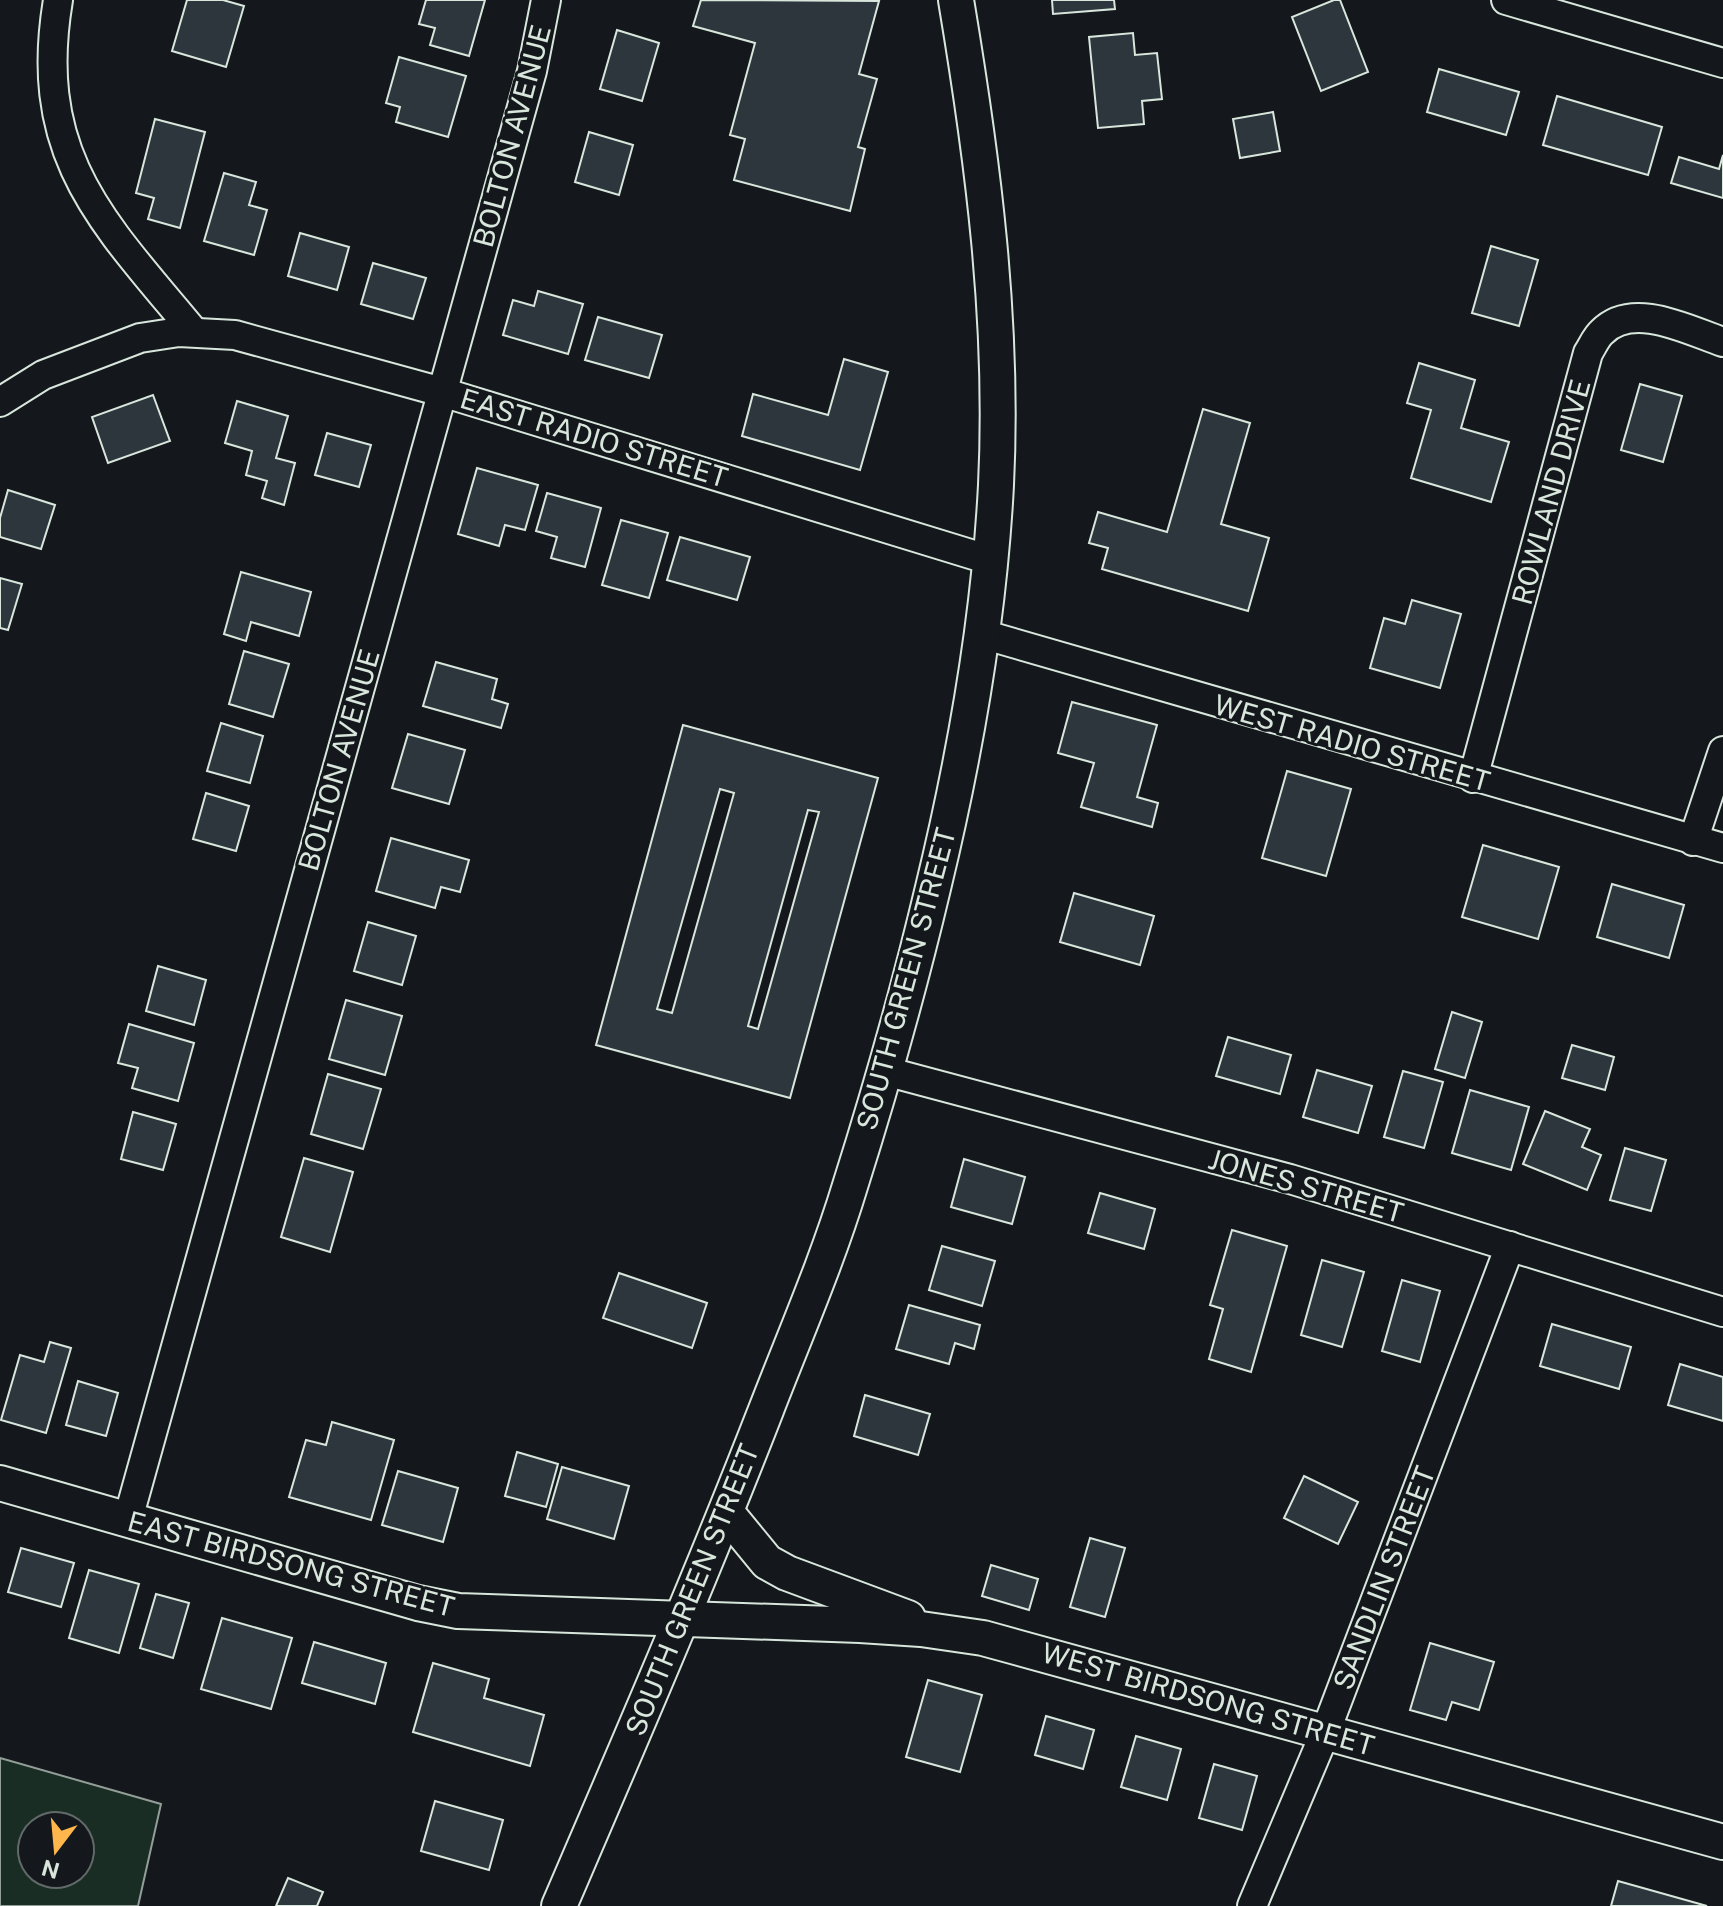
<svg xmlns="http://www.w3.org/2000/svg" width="1723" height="1906" viewBox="0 0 1723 1906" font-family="'Public Sans',sans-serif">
<rect width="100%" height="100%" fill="#14181c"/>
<path fill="#1a2d24" stroke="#939e99" stroke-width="2" fill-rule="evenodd" d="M0 1758 161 1804 138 1906H0ZM32 1826H80V1874H32Z"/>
<g fill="#2c363c" stroke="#d8e6dc" stroke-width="2" fill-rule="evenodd">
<polygon points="187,0 223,0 244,6 226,67 172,51"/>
<polygon points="426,0 485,0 469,56 430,45 435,28 419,24"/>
<polygon points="701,0 879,1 859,74 877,79 858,147 865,149 850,211 734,180 745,139 730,135 755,43 693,26"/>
<polygon points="1052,0 1114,0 1115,9 1053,14"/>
<polygon points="1334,0 1340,0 1368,72 1321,91 1292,17"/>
<polygon points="617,30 659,43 642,101 600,89"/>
<polygon points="1133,33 1135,55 1157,53 1162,99 1142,101 1144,124 1098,128 1089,37"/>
<polygon points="399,57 466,76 448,137 396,122 400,107 386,103"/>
<polygon points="1439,69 1519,92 1506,135 1427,112"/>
<polygon points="1557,96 1662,127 1648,175 1543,145"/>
<polygon points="1273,112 1280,151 1240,158 1233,119"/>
<polygon points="155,119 205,132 180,228 148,219 154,198 136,193"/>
<polygon points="589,132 633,145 619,195 575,182"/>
<polygon points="1723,155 1723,198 1671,183 1679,157 1719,169"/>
<polygon points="224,173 256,182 249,205 267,210 254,255 204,241"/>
<polygon points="300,233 349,247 337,290 288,276"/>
<polygon points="1491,246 1538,260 1519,326 1472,313"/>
<polygon points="373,263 426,278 413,319 361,304"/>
<polygon points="538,291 583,304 568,354 503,335 513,300 534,306"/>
<polygon points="598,317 662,335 649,378 585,360"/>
<polygon points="844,359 888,372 860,470 742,436 753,394 828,415"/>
<polygon points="1419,363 1475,380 1461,428 1509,442 1491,502 1411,478 1431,410 1407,403"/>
<polygon points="1640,384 1682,396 1663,462 1621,450"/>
<polygon points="153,395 170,441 108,463 92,417"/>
<polygon points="237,401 288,416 276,458 295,463 284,505 262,498 267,481 246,475 252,451 225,443"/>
<polygon points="1203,409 1250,423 1221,524 1269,538 1248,611 1102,569 1108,548 1089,543 1098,512 1167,532"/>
<polygon points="327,433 371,445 359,487 315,475"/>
<polygon points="477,468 538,485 525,530 505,525 499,546 458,534"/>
<polygon points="8,490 55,505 41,549 0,537 0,518"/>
<polygon points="547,493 601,508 585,567 551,558 557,537 536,531"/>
<polygon points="621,520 668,533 649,598 602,585"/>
<polygon points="680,537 750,557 737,600 667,580"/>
<polygon points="241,572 311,592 299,636 251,622 246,641 224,634"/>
<polygon points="0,578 22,584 8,630 0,628"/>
<polygon points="1412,600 1461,614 1440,688 1370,668 1384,618 1405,624"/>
<polygon points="244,651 289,664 273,717 229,704"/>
<polygon points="436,662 497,679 492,699 508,704 501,728 423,706"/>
<polygon points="1072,702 1157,725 1137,797 1158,803 1152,827 1081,807 1094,763 1058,753"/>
<polygon points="221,723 263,736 250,783 207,771"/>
<path d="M683 725 878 778 790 1098 596 1045ZM720 789 734 793 672 1013 657 1009ZM808 810 819 812 758 1029 748 1026Z"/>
<polygon points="408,734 465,750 449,804 392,788"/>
<polygon points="1287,771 1351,789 1326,876 1262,858"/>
<polygon points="206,793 249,806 236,851 193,839"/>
<polygon points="391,838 469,860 460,892 441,887 435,908 376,891"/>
<polygon points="1483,845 1559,867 1538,939 1462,917"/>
<polygon points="1612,884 1684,905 1669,958 1597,937"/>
<polygon points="1074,893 1154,916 1140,965 1060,942"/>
<polygon points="368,922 416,936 402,985 354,971"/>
<polygon points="158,966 206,980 194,1025 146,1011"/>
<polygon points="346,1000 402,1016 385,1075 329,1059"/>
<polygon points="1452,1012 1482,1022 1465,1078 1435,1069"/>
<polygon points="129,1024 194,1043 178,1101 132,1088 138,1068 118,1063"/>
<polygon points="1228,1037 1291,1055 1280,1094 1216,1076"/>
<polygon points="1572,1045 1614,1057 1605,1090 1562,1078"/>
<polygon points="1317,1070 1372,1086 1358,1133 1303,1117"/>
<polygon points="1403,1071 1443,1082 1424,1148 1384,1137"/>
<polygon points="328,1074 381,1089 363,1149 311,1134"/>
<polygon points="1470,1090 1529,1107 1511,1170 1452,1153"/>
<polygon points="1545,1111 1590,1129 1582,1147 1601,1155 1587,1190 1523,1164"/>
<polygon points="133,1112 176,1124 163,1170 121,1159"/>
<polygon points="1625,1148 1666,1160 1651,1211 1610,1200"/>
<polygon points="304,1158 353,1172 330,1252 281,1237"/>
<polygon points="964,1159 1025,1177 1012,1224 951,1207"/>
<polygon points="1100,1193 1155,1209 1144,1249 1088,1233"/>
<polygon points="1232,1230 1287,1246 1251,1372 1209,1359 1223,1309 1210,1305"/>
<polygon points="942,1246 995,1261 982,1306 929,1290"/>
<polygon points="1322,1260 1364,1272 1342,1347 1301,1335"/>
<polygon points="619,1273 707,1303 692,1348 603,1318"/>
<polygon points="1402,1280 1440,1291 1420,1362 1382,1351"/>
<polygon points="909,1305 980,1325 974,1349 955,1343 949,1364 896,1349"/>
<polygon points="1552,1324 1631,1347 1619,1389 1540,1366"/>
<polygon points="50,1342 71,1348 46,1433 1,1420 20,1355 44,1362"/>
<polygon points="1680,1364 1723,1377 1723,1421 1668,1405"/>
<polygon points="78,1381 118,1393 106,1436 66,1425"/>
<polygon points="865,1395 930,1414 918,1455 854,1436"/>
<polygon points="332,1422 394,1440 371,1520 289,1497 306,1440 326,1445"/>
<polygon points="517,1452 558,1464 546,1507 505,1496"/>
<polygon points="562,1467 629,1486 614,1539 547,1519"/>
<polygon points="398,1471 458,1488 443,1542 382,1525"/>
<polygon points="1304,1476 1358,1502 1338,1544 1284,1518"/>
<polygon points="1090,1538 1125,1548 1105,1617 1070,1607"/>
<polygon points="21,1548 74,1563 61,1607 8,1592"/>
<polygon points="991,1565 1038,1579 1029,1610 982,1596"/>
<polygon points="89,1570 139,1584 119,1653 69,1638"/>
<polygon points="156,1594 189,1603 173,1658 140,1648"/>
<polygon points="222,1618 292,1638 271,1709 201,1689"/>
<polygon points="314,1642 386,1663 375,1704 302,1683"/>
<polygon points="1430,1643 1494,1662 1479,1710 1452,1702 1446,1720 1410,1710"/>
<polygon points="433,1663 489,1679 484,1698 544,1715 530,1766 413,1732"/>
<polygon points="928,1680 982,1695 960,1772 906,1757"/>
<polygon points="1046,1716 1094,1730 1083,1769 1035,1755"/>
<polygon points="1136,1736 1181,1749 1167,1800 1121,1787"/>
<polygon points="1214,1764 1257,1776 1242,1830 1199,1818"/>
<polygon points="435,1801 503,1820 489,1870 421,1851"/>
<polygon points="288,1878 323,1892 317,1906 276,1906"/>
<polygon points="1618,1881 1707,1906 1611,1906"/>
</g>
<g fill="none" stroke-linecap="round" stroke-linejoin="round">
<defs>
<g id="minor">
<path d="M58 0C32 156 102 221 194 332"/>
<polyline points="1506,0 1723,63"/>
<polyline points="0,402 43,375 140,338 179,332 235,335 442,392 990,560"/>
<polyline points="982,634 1723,848"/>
<path d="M1473 778 1588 353C1592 347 1596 337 1602 332 1633 300 1690 331 1723 342"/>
<polyline points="1693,841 1723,751"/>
<polyline points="885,1071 1290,1179 1723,1312"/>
<polyline points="128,1519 532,71 546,0"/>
<polyline points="1252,1906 1325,1733 1510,1246"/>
</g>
<g id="tertiary">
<polyline points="0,1483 418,1603 458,1611 860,1625 921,1629 983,1638 1723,1842"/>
<polyline points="726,1512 767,1562 787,1573 908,1618"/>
<path d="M559 1906C630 1741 701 1577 766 1410 795 1335 827 1262 850 1186 881 1088 909 989 933 888 965 756 989 621 996 485 1004 322 983 161 956 0"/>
</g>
</defs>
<use href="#minor" stroke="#d8e6dc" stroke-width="32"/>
<use href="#tertiary" stroke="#d8e6dc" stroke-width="38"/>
<use href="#minor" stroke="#14181c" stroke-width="28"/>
<use href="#tertiary" stroke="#14181c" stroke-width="34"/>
</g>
<g text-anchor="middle" stroke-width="6" stroke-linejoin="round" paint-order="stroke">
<g font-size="28" fill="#d8e6dc" stroke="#14181c">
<text transform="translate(512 136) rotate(-75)" y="10">BOLTON AVENUE</text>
<text transform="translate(594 438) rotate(17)" y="10">EAST RADIO STREET</text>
<text transform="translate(1551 492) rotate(-75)" y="10">ROWLAND DRIVE</text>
<text transform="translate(1352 743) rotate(16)" y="10">WEST RADIO STREET</text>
<text transform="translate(339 760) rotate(-74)" y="10">BOLTON AVENUE</text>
<text transform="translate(906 979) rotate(-75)" y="10">SOUTH GREEN STREET</text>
<text transform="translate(1306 1186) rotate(16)" y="10">JONES STREET</text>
<text transform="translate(291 1564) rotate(15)" y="10">EAST BIRDSONG STREET</text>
<text transform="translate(1384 1578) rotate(-69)" y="10">SANDLIN STREET</text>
<text transform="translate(692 1590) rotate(-68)" y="10">SOUTH GREEN STREET</text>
<text transform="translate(1208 1699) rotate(16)" y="10">WEST BIRDSONG STREET</text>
</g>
</g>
<g transform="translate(56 1850) rotate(196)"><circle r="38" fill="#14181c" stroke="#626a69" stroke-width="2"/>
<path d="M0-6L14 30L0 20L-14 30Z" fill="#ffb74d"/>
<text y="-12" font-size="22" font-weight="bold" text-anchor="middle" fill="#d8e6dc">N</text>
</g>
</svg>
